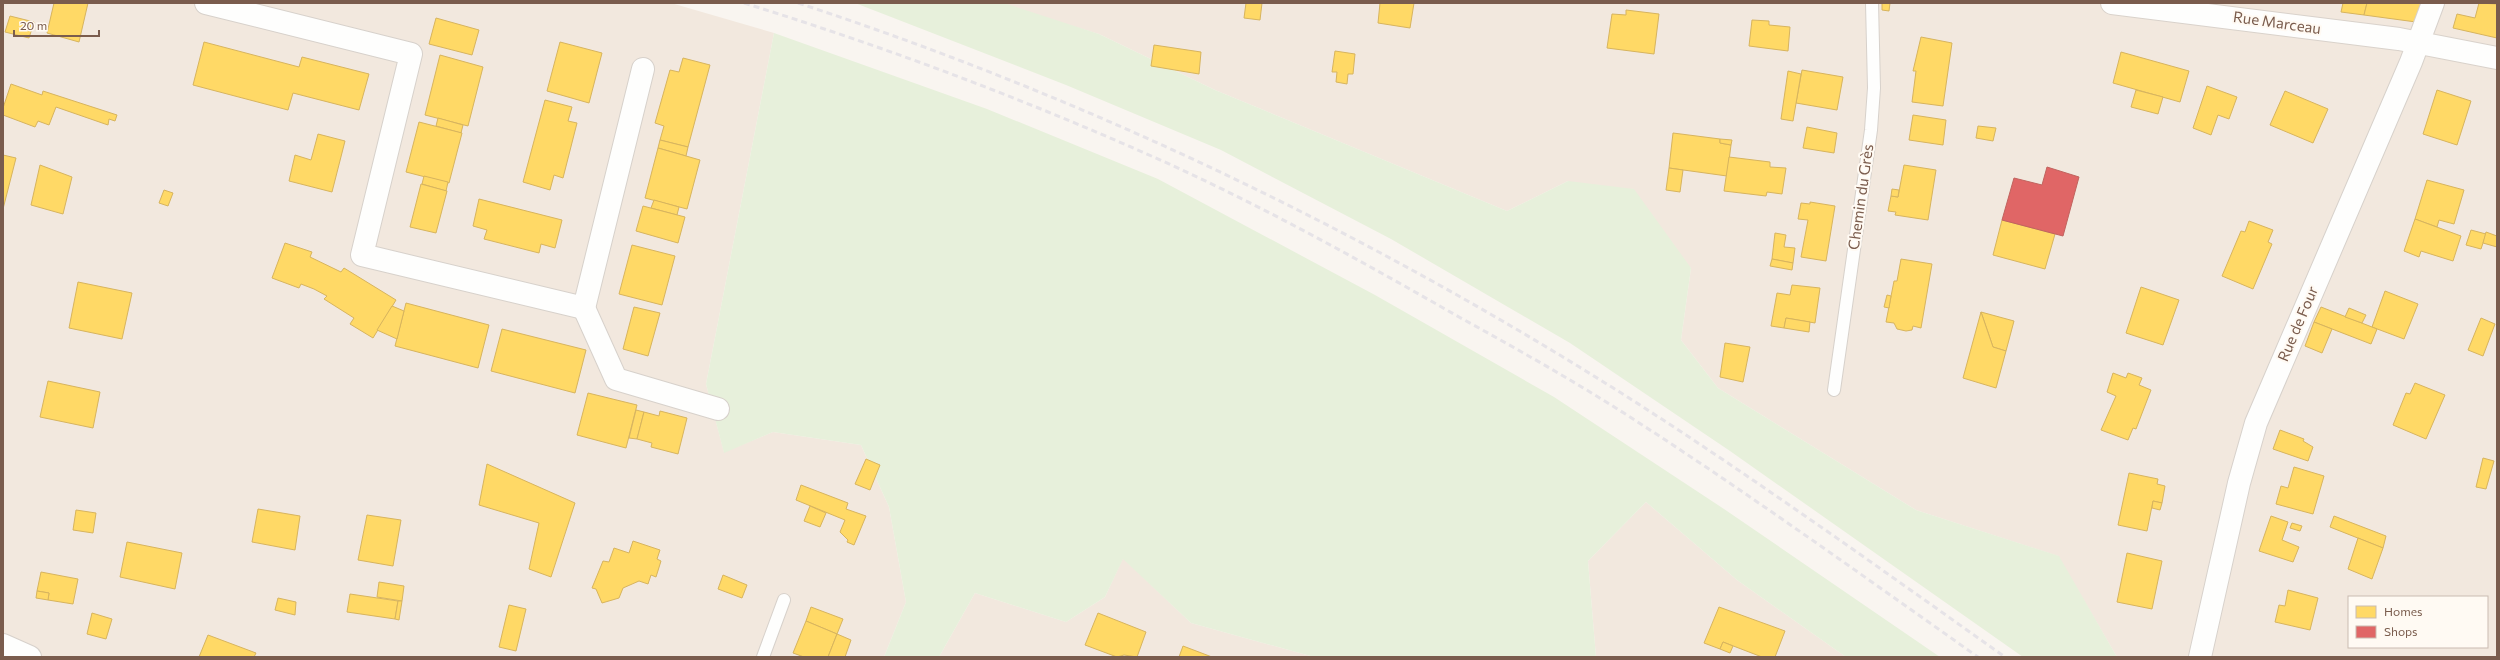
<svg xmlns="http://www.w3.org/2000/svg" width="2500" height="660" viewBox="0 0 2500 660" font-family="Commissioner,sans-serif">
<rect width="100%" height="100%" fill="#f9f5f0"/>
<g fill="#f2e8de" fill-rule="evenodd">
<polygon points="3,3 671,3 774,33 706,384 724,452 773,432 861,445 889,507 906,602 884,657 3,657"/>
<path d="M995 3H2497V657H2117L2058 556 1916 510 1718 388 1681 340 1691 268 1568 181 1507 211 1215 90 1099 34ZM2349 597H2487V647H2349Z"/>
<polygon points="1646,502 1737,580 1846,657 1596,657 1588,561"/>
<polygon points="1123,558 1191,623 1314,657 939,657 975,593 1066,622 1105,597"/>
</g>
<g fill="#e7f0db">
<polygon points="855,3 1004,3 1099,34 1215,90 1507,211 1568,181 1634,189 1691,268 1681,340 1718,388 1916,510 2059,556 2117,657 2023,657 1730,451 1570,343 1391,239 1221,150 1066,85"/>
<polygon points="774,33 987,109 1158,179 1375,295 1554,397 1724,509 1940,657 1846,657 1737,580 1646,502 1588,561 1596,657 1314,657 1191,623 1123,559 1105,597 1066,622 975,593 939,657 884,657 906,602 889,507 861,445 773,432 724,453 706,384"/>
</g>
<g fill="#ffd966" stroke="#d7b45e">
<polygon points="54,3 88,3 79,42 47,33"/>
<polygon points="1246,3 1262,3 1260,20 1244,18"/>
<polygon points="1380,3 1414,3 1410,28 1378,23"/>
<polygon points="1882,3 1890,3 1889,11 1882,10"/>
<polygon points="2343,3 2367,3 2364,15 2341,12"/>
<polygon points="2367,3 2422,3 2416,22 2364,15"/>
<polygon points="2479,3 2497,4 2497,38 2453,28 2457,14 2475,18"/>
<polygon points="1626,10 1659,14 1654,54 1607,48 1612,14 1626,15"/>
<polygon points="10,16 34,22 29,38 5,32"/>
<polygon points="436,18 479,30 472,55 429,44"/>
<polygon points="1752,20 1769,21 1769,25 1790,27 1788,51 1749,46"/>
<polygon points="1921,37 1952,43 1943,106 1912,102 1916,71 1913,71"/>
<polygon points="204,42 299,67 302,57 369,74 359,110 293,93 288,110 193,85"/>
<polygon points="560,42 602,53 589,103 547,91"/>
<polygon points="1154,45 1201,52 1199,74 1151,66"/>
<polygon points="1335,51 1355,54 1353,74 1348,74 1347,84 1336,82 1337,72 1332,72"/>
<polygon points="2121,52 2189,71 2180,102 2113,83"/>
<polygon points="440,55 483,67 468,126 425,115"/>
<polygon points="683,58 710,65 688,147 660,140 664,126 655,123 670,70 679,72"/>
<polygon points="1802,70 1843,77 1837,110 1796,103"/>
<polygon points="1788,71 1801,74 1793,121 1781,119"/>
<polygon points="11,84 42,95 43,91 117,115 115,121 109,119 108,125 56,107 49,125 38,121 35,127 3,115 3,108"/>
<polygon points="2207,86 2237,97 2229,119 2218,115 2211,135 2193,128"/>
<polygon points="2136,90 2163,97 2158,114 2131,107"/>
<polygon points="2437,90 2471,101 2457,145 2423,134"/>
<polygon points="2285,91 2328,109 2313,143 2270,125"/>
<polygon points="545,100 572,107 568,121 577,123 563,178 554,175 550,190 523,182"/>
<polygon points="1913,115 1946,120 1943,145 1909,140"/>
<polygon points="438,118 463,125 461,133 436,126"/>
<polygon points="419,122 462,133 449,183 406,172"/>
<polygon points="1978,126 1996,128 1993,141 1976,138"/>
<polygon points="1807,127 1837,133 1834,153 1803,148"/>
<polygon points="1673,133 1720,139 1720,143 1731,145 1727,176 1669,168"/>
<polygon points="318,134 345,141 332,192 289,181 295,155 311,160"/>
<polygon points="1720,139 1732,140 1731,145 1720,143"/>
<polygon points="660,140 688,147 686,156 658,148"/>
<polygon points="658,148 700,160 687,209 645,198"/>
<polygon points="3,155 16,158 3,209"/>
<polygon points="1729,157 1770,162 1770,167 1786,168 1782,194 1767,192 1766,196 1724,191"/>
<polygon points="40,165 72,177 63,214 31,205"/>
<polygon points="1904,165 1936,170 1928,220 1895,215 1896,212 1888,211 1891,196 1898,197"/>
<polygon points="1669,168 1683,170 1680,192 1666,190"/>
<polygon points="424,176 448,182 446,191 422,184"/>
<polygon points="2427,180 2464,190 2454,224 2439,220 2437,227 2415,219"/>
<polygon points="421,184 447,191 436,233 410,227"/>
<polygon points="1892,189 1899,190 1898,197 1891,196"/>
<polygon points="164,190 173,193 168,206 159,203"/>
<polygon points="479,199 562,220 555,248 541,244 539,253 484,239 487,230 473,226"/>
<polygon points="654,200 679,207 677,215 651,208"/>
<polygon points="1810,202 1835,206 1826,261 1801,257 1808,220 1798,219 1801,203 1810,204"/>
<polygon points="643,206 685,217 678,243 636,231"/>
<polygon points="2415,219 2461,236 2453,261 2421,251 2419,257 2404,251"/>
<polygon points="2002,220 2055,234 2045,269 1993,255"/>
<polygon points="2249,221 2273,230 2268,242 2272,244 2253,289 2222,276 2241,231 2245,232"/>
<polygon points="2471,230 2486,234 2481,249 2466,245"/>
<polygon points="2486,232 2497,236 2497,247 2483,243"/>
<polygon points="1775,233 1786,235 1784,247 1795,248 1793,263 1772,259"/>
<polygon points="285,243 312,252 310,257 341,272 344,268 396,300 373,338 350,324 354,318 324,299 327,296 314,289 301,284 299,288 272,278"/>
<polygon points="632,245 675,256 662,305 619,294"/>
<polygon points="1772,259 1793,263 1792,270 1770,266"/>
<polygon points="1901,259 1932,264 1921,328 1913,326 1912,330 1906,331 1897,329 1894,323 1886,322 1894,281 1897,281"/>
<polygon points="78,282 132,293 122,339 69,328"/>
<polygon points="1792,285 1820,288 1815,323 1786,318 1784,328 1771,326 1777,293 1790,295"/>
<polygon points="2141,287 2179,300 2163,345 2126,333"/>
<polygon points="2385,291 2418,304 2404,339 2372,327"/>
<polygon points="1887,295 1891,296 1889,308 1884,307"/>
<polygon points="406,303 489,325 478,368 395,346"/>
<polygon points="392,306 404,311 397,339 377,330"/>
<polygon points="634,307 660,313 648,356 623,349"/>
<polygon points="2321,307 2377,329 2371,344 2314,322"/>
<polygon points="2349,308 2366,315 2362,323 2345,317"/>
<polygon points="1981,312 2014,321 2006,351 1993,347"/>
<polygon points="1981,312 1993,347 2006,351 1996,388 1963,378"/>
<polygon points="1786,318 1810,322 1809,332 1784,328"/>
<polygon points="2481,318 2495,324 2483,356 2468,350"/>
<polygon points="2314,322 2332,329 2322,353 2305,346"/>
<polygon points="502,329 586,350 575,393 491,371"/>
<polygon points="1725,343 1750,347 1743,382 1720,377"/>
<polygon points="2113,373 2126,378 2128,373 2142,378 2139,385 2151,390 2136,429 2133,428 2128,440 2101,430 2116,396 2107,392"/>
<polygon points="48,381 100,392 93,428 40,417"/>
<polygon points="2415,383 2445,395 2426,439 2393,425 2406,393 2410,394"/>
<polygon points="588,393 637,405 626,448 577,435"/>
<polygon points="636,410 644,412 637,439 629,438"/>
<polygon points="660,411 687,418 678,454 651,447 652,443 637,439 644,412 659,416"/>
<polygon points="2280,430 2304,439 2303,441 2313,447 2308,461 2273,449"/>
<polygon points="2483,458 2494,461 2486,489 2476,487"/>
<polygon points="866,459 880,465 870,490 855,484"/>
<polygon points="487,464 575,503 551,577 529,569 539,523 479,505"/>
<polygon points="2294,467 2324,476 2313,514 2276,504 2281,486 2288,488"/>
<polygon points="2129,473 2158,479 2157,484 2165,486 2162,503 2153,501 2147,531 2118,525"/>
<polygon points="801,485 848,503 846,509 866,516 854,545 847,542 848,540 840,532 845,520 796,500"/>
<polygon points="2153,501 2162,503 2160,510 2152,508"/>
<polygon points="810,506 826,513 820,527 804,521"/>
<polygon points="258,509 300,516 295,550 252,542"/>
<polygon points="76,510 96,513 93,533 73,530"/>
<polygon points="367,515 401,520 393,566 358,560"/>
<polygon points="2271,516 2288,522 2282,540 2299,547 2293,562 2259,551"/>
<polygon points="2334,516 2386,536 2383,548 2330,527"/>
<polygon points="2292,523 2302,526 2300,531 2290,528"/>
<polygon points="2358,538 2383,548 2372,579 2348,569"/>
<polygon points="633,541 660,550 657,559 661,561 656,577 651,575 648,584 639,581 623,588 619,598 602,603 596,589 592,588 603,561 609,562 614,548 629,553"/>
<polygon points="127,542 182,553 175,589 120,577"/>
<polygon points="2127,553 2162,561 2152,609 2117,602"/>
<polygon points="41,572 78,579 73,604 48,600 49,593 37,591"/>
<polygon points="723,575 747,585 742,598 718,589"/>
<polygon points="379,582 404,586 402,601 377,597"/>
<polygon points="2288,590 2318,598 2310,630 2275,622 2279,605 2285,606"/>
<polygon points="37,591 49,593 48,600 36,598"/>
<polygon points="350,594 398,601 395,619 347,612"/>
<polygon points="278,598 296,602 295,615 275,610"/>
<polygon points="398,601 402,601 399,620 395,619"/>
<polygon points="509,605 526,609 516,651 499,647"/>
<polygon points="811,607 843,619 837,634 806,621"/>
<polygon points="1719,607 1785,631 1775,657 1762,657 1723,642 1720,649 1704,643"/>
<polygon points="92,613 112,619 106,639 87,634"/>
<polygon points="1098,613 1146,632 1137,657 1124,655 1117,657 1085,645"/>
<polygon points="806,621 837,634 828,657 804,657 793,653"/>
<polygon points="837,634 851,640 845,657 828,657"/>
<polygon points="208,635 256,653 254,657 199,657"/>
<polygon points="1723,642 1733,646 1730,653 1720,649"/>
<polygon points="1183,646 1212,657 1179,657"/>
</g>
<polygon fill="#e06666" stroke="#c1635e" points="2047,167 2079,177 2063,236 2002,220 2014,178 2042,185"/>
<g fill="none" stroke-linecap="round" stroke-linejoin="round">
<defs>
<g id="lane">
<polyline points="1834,390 1871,130 1874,88 1872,3"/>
<polyline points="763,657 784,600"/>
</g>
<g id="street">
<polyline points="206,3 411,54 362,255 584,308 643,69"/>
<polyline points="584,308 616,379 718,409"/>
<polyline points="3,645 30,657"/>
<polyline points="2200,657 2239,483 2256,423 2411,62 2433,3"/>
</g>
<polyline id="secondary" points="2112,3 2399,39 2497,58"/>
</defs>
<use href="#lane" stroke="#d7d1cb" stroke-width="14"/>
<use href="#street" stroke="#d7d1cb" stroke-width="24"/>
<use href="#secondary" stroke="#d9d2cb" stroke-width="24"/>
<use href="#lane" stroke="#fefefd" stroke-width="12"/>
<use href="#street" stroke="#fefefd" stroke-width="22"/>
<use href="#secondary" stroke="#fefefd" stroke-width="22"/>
<g stroke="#e6e3e7" stroke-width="3" stroke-dasharray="6 4" stroke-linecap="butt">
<path d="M744 3C879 45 1011 94 1140 151 1250 199 1356 258 1459 317 1517 349 1574 381 1630 417 1748 493 1863 576 1978 657"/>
<path d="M798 3C1094 100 1377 237 1640 405 1764 485 1885 572 2005 657"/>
</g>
</g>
<g text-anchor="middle" stroke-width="4" stroke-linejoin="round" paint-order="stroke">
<g font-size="15" fill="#7a5c4d" stroke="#fffaf3">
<text transform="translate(2277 23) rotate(8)" y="5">Rue Marceau</text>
<text transform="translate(1861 197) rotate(-82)" y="5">Chemin du Grès</text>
<text transform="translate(2298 324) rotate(-67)" y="5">Rue de Four</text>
</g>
</g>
<rect width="2500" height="660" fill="none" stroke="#7a5c4d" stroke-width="8"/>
<rect x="2348" y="596" width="140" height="52" fill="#fffaf3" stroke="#cabbb1"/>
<rect x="2356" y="606" width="20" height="12" fill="#ffd966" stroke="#cabbb1"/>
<text x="2384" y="616" font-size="12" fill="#7a5c4d">Homes</text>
<rect x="2356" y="626" width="20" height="12" fill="#e06666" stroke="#cabbb1"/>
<text x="2384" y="636" font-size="12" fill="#7a5c4d">Shops</text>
<path d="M14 30v6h85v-6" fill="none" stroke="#7a5c4d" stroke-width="2"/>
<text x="20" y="30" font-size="12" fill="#7a5c4d" stroke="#fffaf3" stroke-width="3" paint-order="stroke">20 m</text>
</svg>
